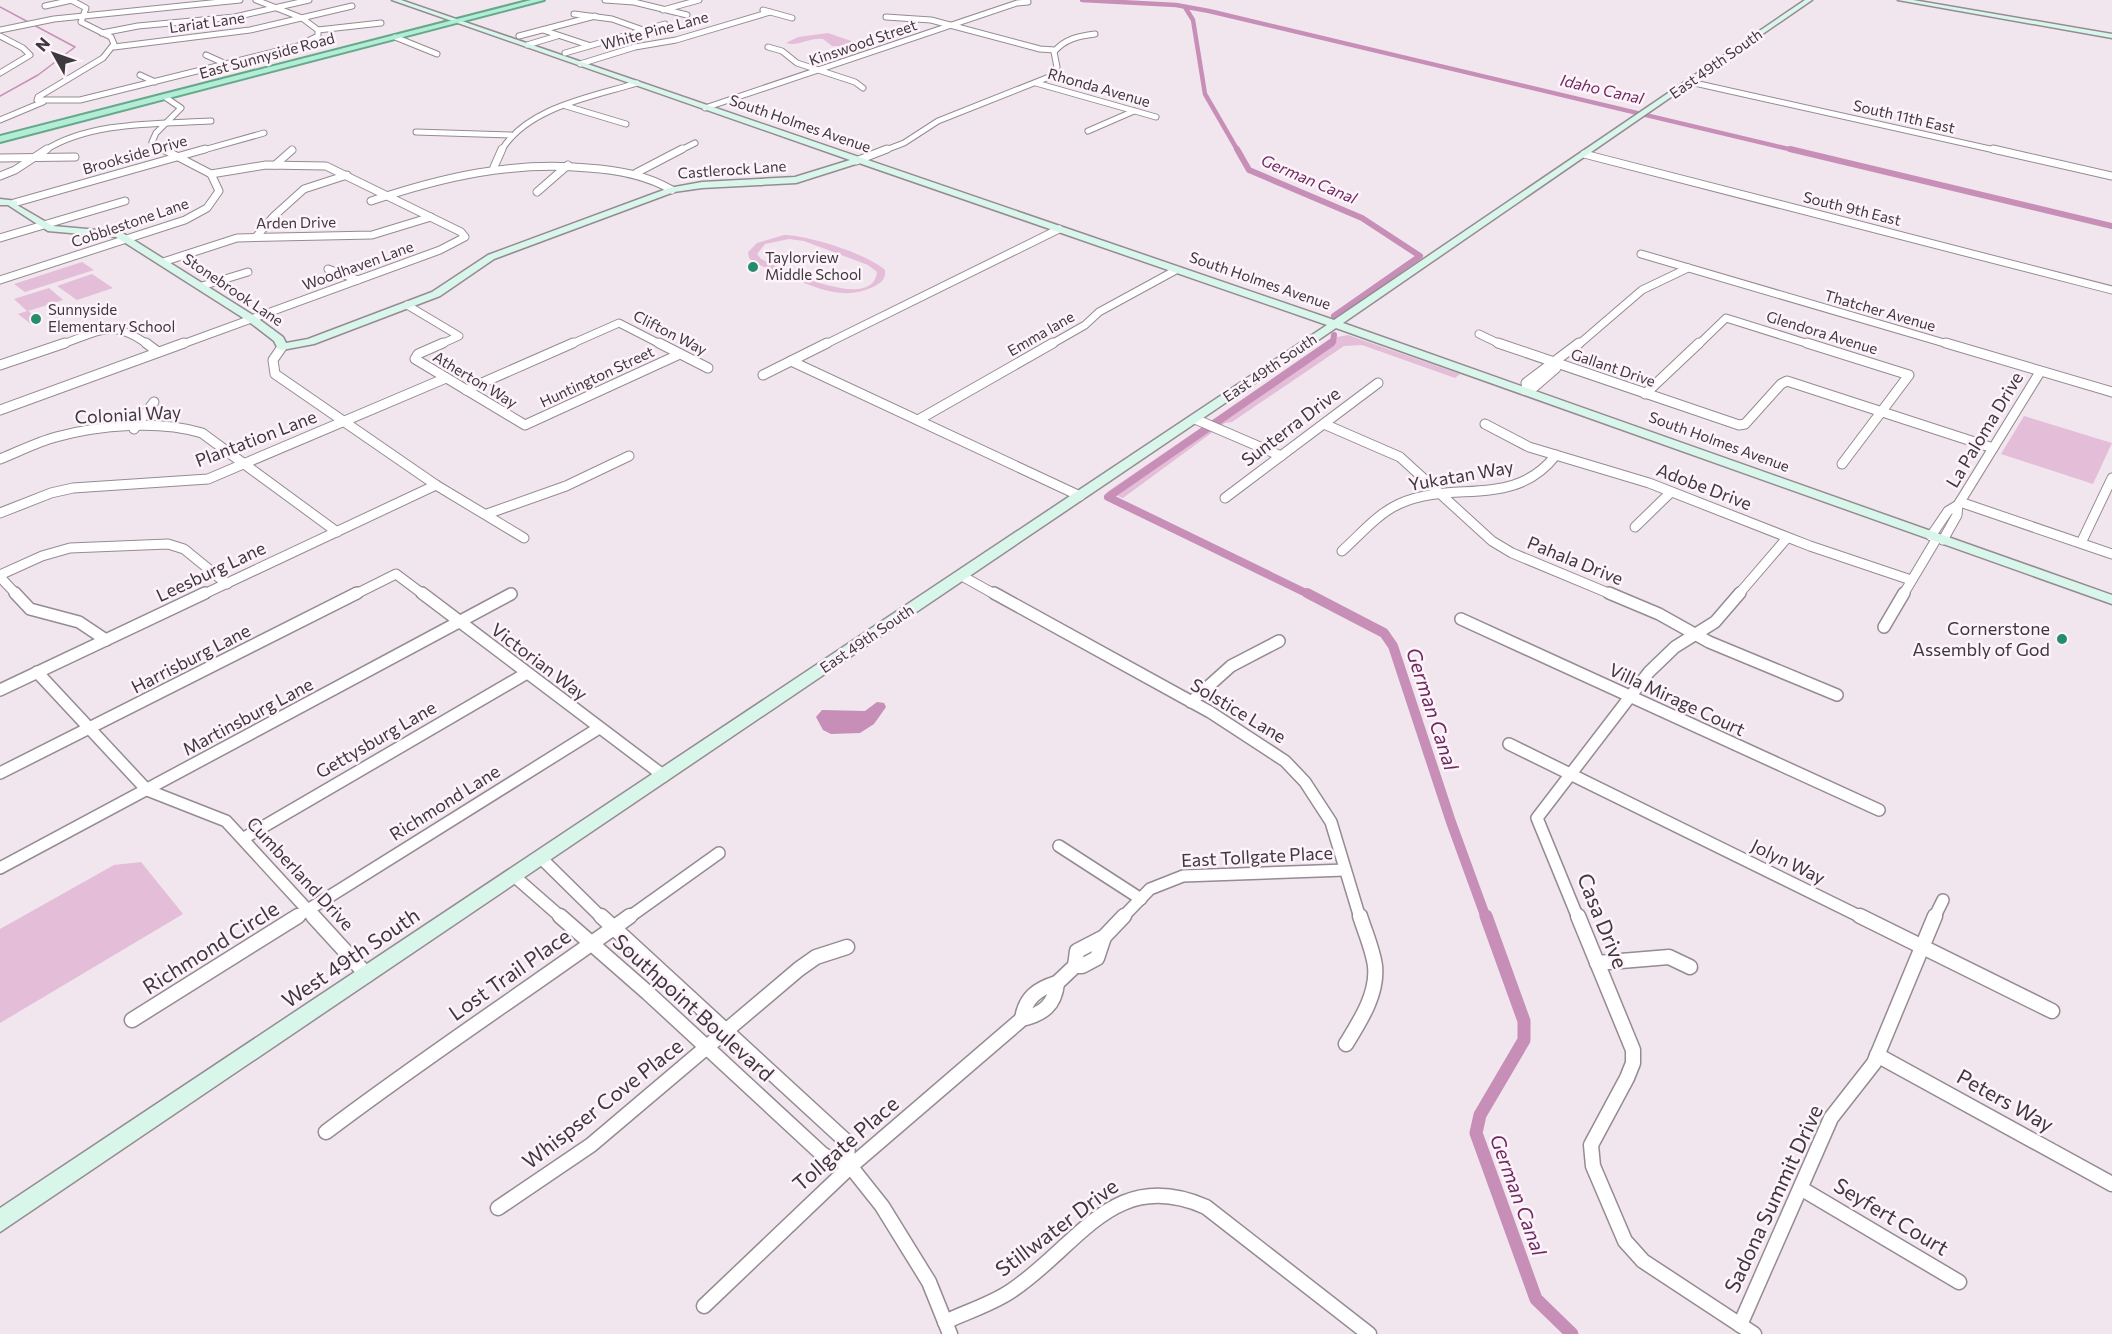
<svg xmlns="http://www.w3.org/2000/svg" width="2112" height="1334" viewBox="0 0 2112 1334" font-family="Commissioner,sans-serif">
<rect width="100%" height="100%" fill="#f1e6ed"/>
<g fill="#e4bdd8" fill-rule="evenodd">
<path d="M828 33 860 44 863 48 844 55 852 48 832 46 823 39C810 37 798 47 786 43L798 37Z"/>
<path d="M784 235C807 235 868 254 885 270 886 279 881 283 873 287 840 303 808 284 778 272 768 268 756 265 749 258L748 252 757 243ZM789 239 804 241 868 265 877 272C873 314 779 267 761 259L757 254 765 244Z"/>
<polygon points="82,262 94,270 25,292 14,284"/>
<polygon points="92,274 113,288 77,300 57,286"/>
<polygon points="49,288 63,300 28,311 40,321 31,324 18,314 27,311 14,299"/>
<polygon points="1348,335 1460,374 1455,378 1362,345 1344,346 1232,422 1225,423 1123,498 1107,492 1332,338"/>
<polygon points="2024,416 2112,443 2093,484 2001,454"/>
<polygon points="141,862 183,914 0,1023 0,929 114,865"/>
</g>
<polygon fill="#c78eb7" points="877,702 884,703 886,707 874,724 860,733 831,734 823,730 816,717 822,710 865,711"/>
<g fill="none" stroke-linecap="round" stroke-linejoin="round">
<polyline stroke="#c78eb7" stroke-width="1.5" points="0,7 75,47 38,75 0,96"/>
<g stroke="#c78eb7" stroke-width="4.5">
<polyline points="1082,0 1176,5 1209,11 1797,151"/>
<polyline points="1185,7 1193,20 1205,94 1238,151"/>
</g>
<g stroke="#c78eb7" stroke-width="6">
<polyline points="1237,149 1249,170 1362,218 1420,256 1334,316"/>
<polyline points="1790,149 2112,226"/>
<polyline points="1329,345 1333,342 1334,335"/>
</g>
<polyline stroke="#c78eb7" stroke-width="8" points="1310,595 1108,497 1331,343"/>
<polyline stroke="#c78eb7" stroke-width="10" points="1307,593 1384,633 1393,646 1451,822 1486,918"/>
<polyline stroke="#c78eb7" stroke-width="13" points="1486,916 1524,1021 1524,1040 1480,1115 1476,1133 1536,1299 1572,1334"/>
<defs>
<g id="street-far4">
<polyline points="71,0 86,8 81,22 111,37 114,44 103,58 38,97 37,100 80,100 298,46 318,36 318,30 302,18 256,0"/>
<polyline points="605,0 634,2 687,15"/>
<polyline points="45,6 72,0"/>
<polyline points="663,10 699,0"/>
<polyline points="763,10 792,18"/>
<polyline points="574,14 612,19 643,30"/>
<polyline points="886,17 931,20 1040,49 1055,50"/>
<polyline points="0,30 54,19 240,0"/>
<polyline points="318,30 381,23"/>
<polyline points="543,30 588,45"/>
<polyline points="102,33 138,26 235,17 309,0"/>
<polyline points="0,36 23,48 30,55 0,73"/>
<polyline points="519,36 595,16"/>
<polyline points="395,37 437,54"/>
<polyline points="527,45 557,36"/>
<polyline points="114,47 250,30 352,6"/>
<polyline points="768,47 782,51 797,63 855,82 863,88"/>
<polyline points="565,53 665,24"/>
<polyline points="206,55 226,64"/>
<polyline points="580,64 635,47 676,40 770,12"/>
<polyline points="140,75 155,82"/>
<polyline points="1690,82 1999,151"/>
<polyline points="1036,83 1156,117"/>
<polyline points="165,97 181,108 156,133 152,142 165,151"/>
<polyline points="566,106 626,124"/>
<polyline points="705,108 1017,3 1028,2"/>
<polyline points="0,120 43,102"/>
<polyline points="1088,131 1134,111"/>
<polyline points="416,132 511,135"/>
<path d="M44 151C90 121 159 124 211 121"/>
<polyline points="200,151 264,133"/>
<path d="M501 151C527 107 592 97 637 83"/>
<polyline points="679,151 695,143"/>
<path d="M883 151 904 143 938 121 1049 77 1057 67 1054 52C1064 39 1079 36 1095 34"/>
</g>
<g id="street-far3">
<polyline points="1993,149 2112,176"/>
<polyline points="1584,154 2112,290"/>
<polyline points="0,158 75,157"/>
<polyline points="856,161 887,149"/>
<polyline points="275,165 292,150"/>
<polyline points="494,167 502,149"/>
<polyline points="636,173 682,149"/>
<polyline points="0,176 15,170 47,149"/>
<polyline points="537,192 568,165"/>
<path d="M371 201C443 177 511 161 588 168 618 170 646 175 672 190"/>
<polyline points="14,203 205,149"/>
<polyline points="256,237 274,216 304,189 347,175"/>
<polyline points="0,238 125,201"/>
<polyline points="1641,254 1951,345"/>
<polyline points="163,262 237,238 372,235 431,217"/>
<polyline points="328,269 358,280"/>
<polyline points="0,280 185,220 207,208 219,191 211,174 163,149"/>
<polyline points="202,286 248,272"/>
<polyline points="407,305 459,336 439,345"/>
<polyline points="1479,334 1502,345"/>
<path d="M60 345C99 332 112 318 148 345"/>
<polyline points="180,345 440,250 465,237 461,232 326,166 266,165 211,174"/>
<polyline points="569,345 619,323 662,345"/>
<polyline points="824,345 1059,229"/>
<polyline points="1050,345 1085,325 1099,312 1176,270"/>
<polyline points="1578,345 1642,290 1688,268"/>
<polyline points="1698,345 1726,318 1812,345"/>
</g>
<g id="street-far2">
<polyline points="146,343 158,352"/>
<polyline points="443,343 418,354 415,359 525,425 680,354"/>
<polyline points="659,343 708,368"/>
<polyline points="1498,343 1739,425 1745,424 1781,384 1787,381 1993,448"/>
<polyline points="1807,343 1909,375 1842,464"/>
<polyline points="1946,343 2112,392"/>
<polyline points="282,347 273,360 275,374 436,485 524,538"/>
<polyline points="791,361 1080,496"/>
<polyline points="0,365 65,343"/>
<polyline points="763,375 827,343"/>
<polyline points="1527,388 1534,387 1556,368 1556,363"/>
<polyline points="466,390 573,343"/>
<polyline points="1524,390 1527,388 1526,383 1579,343"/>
<polyline points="1645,394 1699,343"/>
<polyline points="0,410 184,343"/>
<polyline points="1195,419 1281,456"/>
<polyline points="918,420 1053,343"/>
<polyline points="1324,424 1400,457 1492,541 1512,553 1613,595"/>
<polyline points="1485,424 1529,447 1649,483 1810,546 1911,580"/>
<polyline points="134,429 154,402"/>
<path d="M0 459C18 452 37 442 56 437 100 425 158 420 202 433L337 532"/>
<polyline points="1225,498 1378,383"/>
<polyline points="1960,502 2112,554"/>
<polyline points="0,513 51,493 73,488 208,479 446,378"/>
<polyline points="487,514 566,486 629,456"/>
<polyline points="1635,527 1671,492"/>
<polyline points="1931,536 1948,511 1958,505"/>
<polyline points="1943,540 1957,515 1958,505 2040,372"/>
<polyline points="2081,543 2112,478"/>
<path d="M1342 551C1360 535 1377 514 1399 504 1454 479 1513 510 1556 455"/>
<polyline points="0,575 42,556 70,548 168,544 184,549 227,584"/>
<polyline points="962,576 996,595"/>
<polyline points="0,577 17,595"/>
<polyline points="202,595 436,485"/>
<polyline points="354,595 396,574 424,595"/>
<polyline points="1738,595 1787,538"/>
<polyline points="1903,595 1937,538"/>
</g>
<g id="street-far1">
<polyline points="15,593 30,609 79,622 106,640"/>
<polyline points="422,593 664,776"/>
<polyline points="994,593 1210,712 1285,761 1305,782 1331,822 1360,918"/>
<polyline points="1609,593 1659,614 1709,642 1837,695"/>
<polyline points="1461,619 1879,810"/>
<polyline points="1884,627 1904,593"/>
<polyline points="37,672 147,790 226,821 315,918"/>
<polyline points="0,690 205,593"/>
<polyline points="1191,702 1231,666 1279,641"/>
<polyline points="1509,744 1863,918"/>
<polyline points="0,773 357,593"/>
<polyline points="244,838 527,673"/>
<polyline points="1059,846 1141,899"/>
<polyline points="541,858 602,918"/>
<polyline points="0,868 511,594"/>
<polyline points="514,876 562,918"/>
<polyline points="295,918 599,728"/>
<polyline points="628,918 719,853"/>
<polyline points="1122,918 1150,889 1183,876 1345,870"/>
<polyline points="1578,918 1537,818 1649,672 1675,647 1715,622 1740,593"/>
<polyline points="1934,918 1943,900"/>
</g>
<g id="street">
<polyline points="313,916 367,975"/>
<polyline points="560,916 648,993 821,1153 830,1159 847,1162"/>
<polyline points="601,916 848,1143 847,1162 882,1206 929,1282 950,1334"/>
<polyline points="1578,916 1633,1050 1633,1063 1627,1078 1591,1145 1593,1166 1625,1241 1643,1261 1754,1334"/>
<polyline points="1860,916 2052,1011"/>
<polyline points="1597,963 1669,957 1690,967"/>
<polyline points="1075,966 1077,951 1104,937 1124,916"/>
<polyline points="1057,983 1075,966 1082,966 1097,958 1104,937"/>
<path d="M1022 1019C1025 998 1037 989 1057 983"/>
<polyline points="132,1020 298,916"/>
<path d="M1346 1044C1360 1021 1378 994 1375 966 1373 950 1365 932 1360 916"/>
<polyline points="1877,1055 2112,1184"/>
<path d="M326 1132C425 1057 529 989 630 916"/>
<polyline points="1802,1189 1959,1282"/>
<polyline points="498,1208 591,1145 799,969 816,957 847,947"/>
<path d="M704 1306 851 1166 1022 1019C1043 1014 1055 1005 1057 983"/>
<path d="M945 1322C966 1312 992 1304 1011 1291 1079 1246 1113 1166 1206 1207L1369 1334"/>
<polyline points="1740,1325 1831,1118 1874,1063 1935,916"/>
</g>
<g id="secondary">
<polygon points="392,0 401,0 1334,320 1805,0 1812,0 1343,323 2112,595 2112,604 1336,328 0,1232 0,1208 1327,325 859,163 796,183 702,188 674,192 494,259 440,296 314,344 282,350 278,349 274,341 248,321 116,237 48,231 8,205 0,205 0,199 17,201 17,205 53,226 121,232 256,317 283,337 286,343 308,339 432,292 488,255 669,188 702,182 795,177 850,160"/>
<polygon points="1898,0 1913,0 2112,34 2112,38"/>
</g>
<polygon id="primary" points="531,0 544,0 0,142 0,136"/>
</defs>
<use href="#street-far4" stroke="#958b92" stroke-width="7"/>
<use href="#street-far3" stroke="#958b92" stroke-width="9"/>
<use href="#street-far2" stroke="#958b92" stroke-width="11"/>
<use href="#street-far1" stroke="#958b92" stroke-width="14"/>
<use href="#street" stroke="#958b92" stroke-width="17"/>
<use href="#secondary" stroke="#958b92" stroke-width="3"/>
<use href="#primary" stroke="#67a88d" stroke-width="4"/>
<use href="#street-far4" stroke="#fff" stroke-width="5"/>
<use href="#street-far3" stroke="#fff" stroke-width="7"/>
<use href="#street-far2" stroke="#fff" stroke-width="9"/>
<use href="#street-far1" stroke="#fff" stroke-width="11"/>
<use href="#street" stroke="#fff" stroke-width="14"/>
<use href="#secondary" fill="#d8f7ea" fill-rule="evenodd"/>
<use href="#primary" fill="#b2eed5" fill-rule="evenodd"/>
</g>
<g fill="#258d69" stroke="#fef3fb" stroke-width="2">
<circle cx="753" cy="267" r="6"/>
<circle cx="36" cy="319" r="6"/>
<circle cx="2062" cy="639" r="6"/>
</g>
<g text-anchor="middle" stroke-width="5" stroke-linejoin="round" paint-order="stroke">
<g font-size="15" fill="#3d393c" stroke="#fef3fb">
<text transform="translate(207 23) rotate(-8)" y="5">Lariat Lane</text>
<text transform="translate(655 31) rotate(-15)" y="5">White Pine Lane</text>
<text transform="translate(863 43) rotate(-19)" y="5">Kinswood Street</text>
<text transform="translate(267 56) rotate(-15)" y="5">East Sunnyside Road</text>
<text transform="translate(1716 64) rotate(-35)" y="5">East 49th South</text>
<text transform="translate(1099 88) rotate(16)" y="5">Rhonda Avenue</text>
<text transform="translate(1904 117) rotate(13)" y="5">South 11th East</text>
<text transform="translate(800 124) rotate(19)" y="5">South Holmes Avenue</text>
<text transform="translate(135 155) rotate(-16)" y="5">Brookside Drive</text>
<text transform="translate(732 170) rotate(-4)" y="5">Castlerock Lane</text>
<text transform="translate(1852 209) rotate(14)" y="5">South 9th East</text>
<text transform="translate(130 223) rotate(-19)" y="5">Cobblestone Lane</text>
<text transform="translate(296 223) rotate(-1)" y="5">Arden Drive</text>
<text transform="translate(358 266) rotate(-20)" y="5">Woodhaven Lane</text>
<text transform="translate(1260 281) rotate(19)" y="5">South Holmes Avenue</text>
<text transform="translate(233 290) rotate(34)" y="5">Stonebrook Lane</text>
<text transform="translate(1880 311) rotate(16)" y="5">Thatcher Avenue</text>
<text transform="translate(670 333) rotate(27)" y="5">Clifton Way</text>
<text transform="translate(1822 333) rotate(17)" y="5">Glendora Avenue</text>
<text transform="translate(1041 334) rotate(-30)" y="5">Emma lane</text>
<text transform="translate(1270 368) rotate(-34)" y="5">East 49th South</text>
<text transform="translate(1613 368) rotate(19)" y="5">Gallant Drive</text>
<text transform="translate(597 377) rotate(-25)" y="5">Huntington Street</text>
<text transform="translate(475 380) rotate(31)" y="5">Atherton Way</text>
<text transform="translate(1719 442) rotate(20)" y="5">South Holmes Avenue</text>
<text transform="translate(867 639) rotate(-34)" y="5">East 49th South</text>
</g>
<g font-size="15" fill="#3d393c" stroke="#fef3fb" text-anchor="start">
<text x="765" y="263">Taylorview<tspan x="765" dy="17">Middle School</tspan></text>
<text x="48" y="315">Sunnyside<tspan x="48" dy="17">Elementary School</tspan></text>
</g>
<g font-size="16" font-style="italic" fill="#6d295e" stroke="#fef3fb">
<text transform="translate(1602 89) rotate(13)" y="6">Idaho Canal</text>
<text transform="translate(1309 179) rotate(23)" y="6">German Canal</text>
</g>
<g font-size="18" fill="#3d393c" stroke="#fef3fb">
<text transform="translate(128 415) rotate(-3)" y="6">Colonial Way</text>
<text transform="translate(1291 427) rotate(-37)" y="6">Sunterra Drive</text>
<text transform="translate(1985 430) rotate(-59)" y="6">La Paloma Drive</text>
<text transform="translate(256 439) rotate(-21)" y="6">Plantation Lane</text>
<text transform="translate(1461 476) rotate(-10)" y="6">Yukatan Way</text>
<text transform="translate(1704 487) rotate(21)" y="6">Adobe Drive</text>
<text transform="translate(1575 561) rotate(22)" y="6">Pahala Drive</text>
<text transform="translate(211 572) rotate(-25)" y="6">Leesburg Lane</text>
<text transform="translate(191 659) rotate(-27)" y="6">Harrisburg Lane</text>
<text transform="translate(539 662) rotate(37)" y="6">Victorian Way</text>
<text transform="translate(1677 700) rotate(25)" y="6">Villa Mirage Court</text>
<text transform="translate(1238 711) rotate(31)" y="6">Solstice Lane</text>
<text transform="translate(248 717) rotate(-28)" y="6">Martinsburg Lane</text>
<text transform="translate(376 740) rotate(-30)" y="6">Gettysburg Lane</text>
<text transform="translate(445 803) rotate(-32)" y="6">Richmond Lane</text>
<text transform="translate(1257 857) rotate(-3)" y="6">East Tollgate Place</text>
<text transform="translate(1788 862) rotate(26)" y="6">Jolyn Way</text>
<text transform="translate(300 874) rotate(47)" y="6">Cumberland Drive</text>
</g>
<g font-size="18" fill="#3d393c" stroke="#fef3fb" text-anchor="end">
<text x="2050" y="635">Cornerstone<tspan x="2050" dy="21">Assembly of God</tspan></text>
</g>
<g font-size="20" font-style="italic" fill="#6d295e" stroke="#fef3fb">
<text transform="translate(1432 709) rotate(72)" y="7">German Canal</text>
<text transform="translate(1518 1195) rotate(70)" y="7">German Canal</text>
</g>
<g font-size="21" fill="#3d393c" stroke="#fef3fb">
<text transform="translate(1602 921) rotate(68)" y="7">Casa Drive</text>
<text transform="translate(211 948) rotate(-32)" y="7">Richmond Circle</text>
<text transform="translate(351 958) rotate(-34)" y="7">West 49th South</text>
<text transform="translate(510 975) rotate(-35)" y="7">Lost Trail Place</text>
<text transform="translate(693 1008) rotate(42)" y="7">Southpoint Boulevard</text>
<text transform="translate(2005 1101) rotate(29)" y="7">Peters Way</text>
<text transform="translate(603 1104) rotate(-38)" y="7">Whispser Cove Place</text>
<text transform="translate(846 1144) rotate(-41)" y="7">Tollgate Place</text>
<text transform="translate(1774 1199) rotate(-65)" y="7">Sadona Summit Drive</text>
<text transform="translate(1891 1217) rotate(31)" y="7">Seyfert Court</text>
<text transform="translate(1057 1228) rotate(-37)" y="7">Stillwater Drive</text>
</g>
</g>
<g transform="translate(54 54) rotate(310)" stroke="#fef3fb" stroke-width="4.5" paint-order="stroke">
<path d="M0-4.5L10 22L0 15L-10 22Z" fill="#3d393c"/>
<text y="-9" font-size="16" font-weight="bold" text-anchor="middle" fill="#3d393c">N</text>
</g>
</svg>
